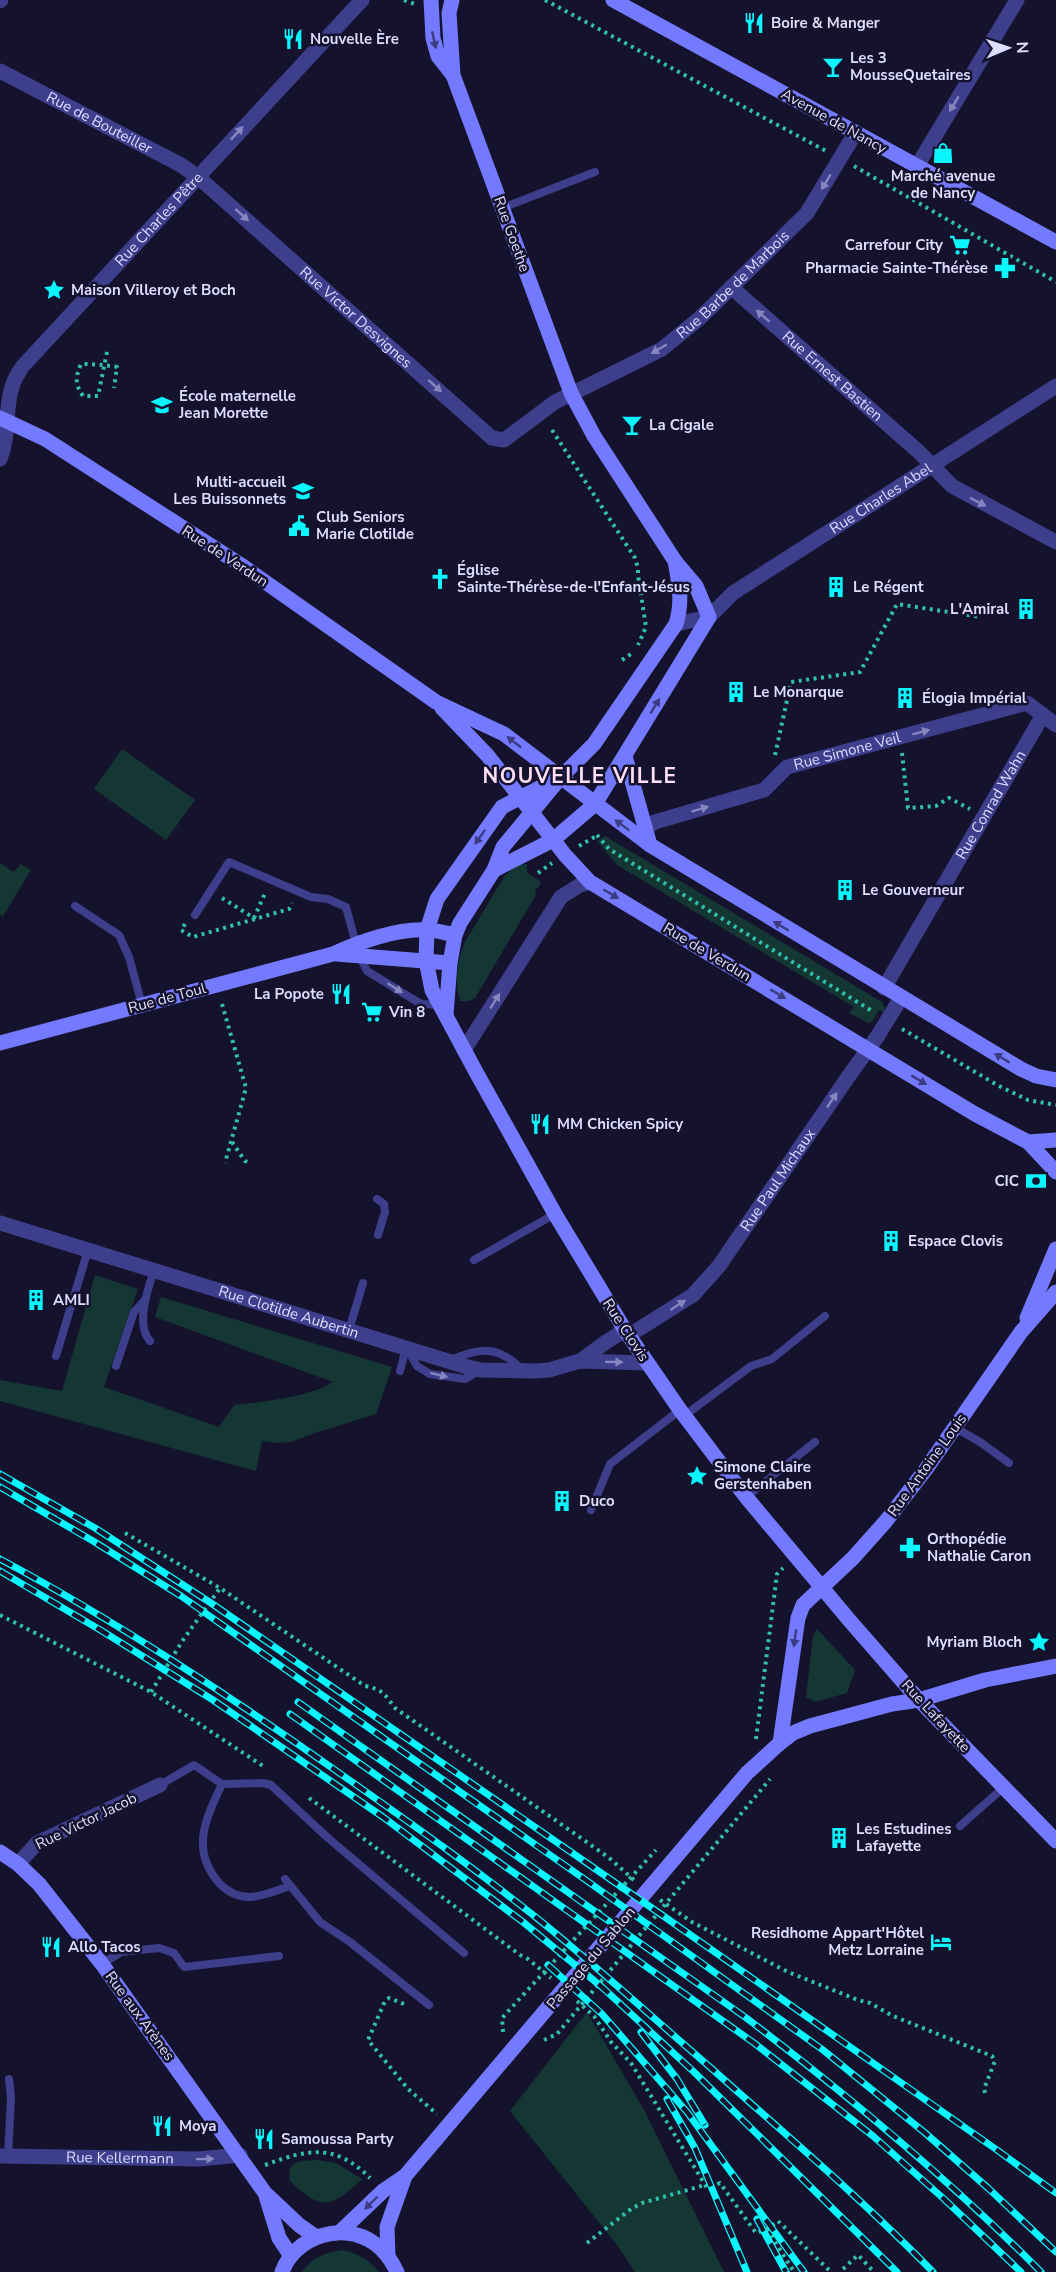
<svg xmlns="http://www.w3.org/2000/svg" width="1056" height="2272" viewBox="0 0 1056 2272" font-family="'Nunito Sans',sans-serif">
<rect width="100%" height="100%" fill="#15122d"/>
<g fill="#153734">
<polygon points="122,749 195,800 166,840 94,789"/>
<polygon points="605,836 882,1002 885,1008 884,1013 879,1010 872,1022 868,1023 849,1013 854,1007 617,865 597,841"/>
<polygon points="0,863 14,872 21,864 31,870 3,916 0,915"/>
<path d="M527 864V873L540 881V885L535 890 536 895 475 998 469 1001H460C454 980 457 962 465 942L505 875 518 865Z"/>
<path d="M95 1275 138 1289 104 1387 219 1427 234 1405C261 1402 311 1397 333 1382L155 1317 161 1297 392 1367 376 1414 315 1433 291 1442 277 1443 262 1441 256 1471 0 1401V1380L62 1391Z"/>
<polygon points="817,1629 855,1670 847,1693 815,1702 806,1697 813,1636"/>
<polygon points="587,2012 644,2110 724,2272 635,2272 617,2245 510,2111"/>
<path d="M318 2160 336 2163 362 2179C331 2208 322 2212 290 2181 286 2159 301 2161 318 2160Z"/>
<path d="M343 2250C359 2254 368 2259 379 2272H302C312 2257 326 2252 343 2250Z"/>
</g>
<g fill="none" stroke-linecap="round" stroke-linejoin="round">
<g stroke="#31c0ae" stroke-width="4" stroke-dasharray="3 4.5" stroke-linecap="butt">
<polyline points="404,0 415,4"/>
<polyline points="545,0 826,151"/>
<polyline points="854,166 1056,282"/>
<path d="M107 352 98 396H83C75 384 75 378 81 364 93 364 105 365 117 367L114 388"/>
<polyline points="552,430 635,558 638,568 638,575 646,627 638,645"/>
<polyline points="622,660 634,652"/>
<polyline points="902,753 908,808 936,806 949,798 970,809"/>
<polyline points="775,755 791,682 860,672 897,604 981,617"/>
<polyline points="597,835 609,849 872,1011"/>
<polyline points="579,846 598,835"/>
<polyline points="538,873 552,863"/>
<polyline points="222,898 254,918 266,891"/>
<polyline points="185,924 181,930 193,937 289,909 292,903"/>
<polyline points="222,1004 246,1088 225,1163"/>
<polyline points="902,1029 999,1086 1028,1100 1056,1105"/>
<polyline points="232,1142 245,1161 250,1163"/>
<path d="M125 1533 220 1588 365 1686C384 1690 384 1694 395 1708L608 1857 635 1881"/>
<polyline points="0,1615 151,1692 266,1768"/>
<polyline points="151,1692 183,1640 220,1588"/>
<polyline points="756,1739 777,1574 783,1568"/>
<polyline points="309,1798 520,1955 528,1959 551,1978"/>
<polyline points="660,1900 692,1922 788,1972 858,2000 870,2003 893,2016 992,2056 995,2061 984,2089 986,2096"/>
<polyline points="577,2001 594,2016 611,2042 631,2063 707,2188 720,2183 756,2233 767,2229 778,2221 831,2272"/>
<polyline points="404,2004 389,1998 385,2001 368,2040 408,2089 437,2114"/>
<polyline points="503,2032 502,2018 656,1850"/>
<polyline points="544,2040 557,2034 770,1779"/>
<path d="M265 2165C308 2149 335 2143 370 2178"/>
<polyline points="767,2229 794,2272"/>
<polyline points="587,2243 631,2209 642,2203 705,2185"/>
<polyline points="843,2269 858,2255 874,2272"/>
</g>
<g stroke="#3d3f8c" stroke-width="8">
<polyline points="502,208 595,172"/>
<polyline points="75,906 119,935 129,957 142,1005"/>
<polyline points="195,915 229,862 311,897 328,899 346,907 359,955 367,971 421,1004 441,1005"/>
<polyline points="377,1199 384,1204 385,1212 378,1235"/>
<polyline points="474,1260 555,1214"/>
<polyline points="349,1330 363,1283"/>
<path d="M150 1341C135 1325 148 1289 154 1270"/>
<polyline points="407,1348 417,1366 430,1374 465,1379 480,1370"/>
<polyline points="56,1356 88,1250"/>
<path d="M449 1361C480 1347 499 1345 523 1371"/>
<polyline points="116,1366 134,1312 145,1300"/>
<polyline points="400,1371 406,1348"/>
<polyline points="684,1416 751,1366 772,1359 825,1316"/>
<polyline points="954,1427 980,1442 1009,1463"/>
<polyline points="746,1497 815,1442"/>
<polyline points="591,1510 610,1464 680,1410"/>
<polyline points="222,1784 263,1783 271,1785 328,1838 464,1953"/>
<path d="M160 1785 194 1765 222 1784C205 1820 190 1851 220 1884 228 1892 238 1897 249 1897 263 1897 277 1890 290 1886"/>
<polyline points="960,1826 1004,1787"/>
<polyline points="285,1879 320,1922 350,1942 429,2005"/>
<polyline points="102,1964 121,1952 159,1948 174,1953 184,1967 279,1956"/>
<polyline points="8,2156 11,2098 9,2079"/>
</g>
<g stroke="#3d3f8c" stroke-width="15">
<polyline points="0,1 1,0"/>
<path id="s1" d="M0 71 181 165 198 177 492 438 504 440 555 402 662 349 701 317 807 213 856 132"/>
<polyline points="917,166 1017,0"/>
<path id="s2" d="M731 287 919 452 952 486 1056 542"/>
<path id="s3" d="M0 459C10 435 4 408 13 384 15 378 19 372 22 367L362 0"/>
<path id="s4" d="M676 624 709 617 733 593 1056 386"/>
<path id="s5" d="M645 828 655 822 764 790 787 767 1027 703 1056 725"/>
<path id="s6" d="M884 988 1043 715"/>
<polyline points="464,1050 561,897 580,885 590,882"/>
<path id="s7" d="M0 1223 464 1366 481 1370 534 1371 549 1370 580 1361 647 1363"/>
<path id="s8" d="M628 1336 693 1295 719 1266 848 1077 877 1037 901 998"/>
<polyline points="580,1361 606,1342 625,1330"/>
<polyline points="18,1864 37,1843 160,1785"/>
<path id="s9" d="M0 2156 199 2159 240 2155"/>
</g>
<g stroke="#747aff" stroke-width="15">
<polyline points="431,0 433,38 438,56 453,75"/>
<polyline points="452,0 449,13 453,75 571,393 594,436 675,561 696,586 709,617 595,804 553,840 494,870"/>
<polyline points="613,0 1056,242"/>
<polyline points="0,418 45,439 241,565 436,702 504,734 650,845 1021,1069 1036,1076 1056,1080"/>
<polyline points="442,708 488,756 565,855 590,882 975,1114 1028,1142 1056,1172"/>
<polyline points="625,756 650,845"/>
<polyline points="561,777 502,807 437,899 427,930 426,960 432,990 476,1072 555,1214 625,1330 680,1410 746,1497 850,1621 919,1700 1056,1841"/>
<polyline points="336,954 450,963"/>
<path d="M446 1015 450 963 455 935 460 923 494 870 503 847 561 777 594 744 676 624C683 602 679 583 675 561"/>
<path d="M0 1043 333 954C359 942 398 928 427 930 436 930 446 933 455 935"/>
<polyline points="1028,1142 1056,1140"/>
<polyline points="1027,1318 1056,1249"/>
<polyline points="780,1743 798,1618 803,1605 853,1558 886,1521 926,1469 1021,1332 1056,1292"/>
<polyline points="0,1852 18,1864 39,1884 102,1964 265,2193 299,2225 316,2237"/>
<polyline points="266,2196 279,2238 291,2256"/>
<polyline points="340,2232 383,2191 405,2176 747,1773 780,1743 793,1733 810,1726 892,1704 919,1700 985,1680 1056,1666"/>
<polyline points="388,2256 387,2227 405,2176"/>
<path d="M282 2272C295 2236 343 2221 374 2243 385 2251 392 2261 397 2272"/>
</g>
<defs>
<g id="rail">
<polyline points="0,1474 95,1528 211,1603 662,1915 997,2150 1056,2193"/>
<polyline points="0,1487 93,1541 181,1596 590,1883 823,2050 924,2132 988,2188 1056,2252"/>
<path d="M0 1559C120 1623 234 1699 345 1777 416 1827 487 1877 554 1932 607 1976 659 2023 711 2068 786 2135 863 2200 933 2272"/>
<polyline points="0,1571 102,1631 213,1700 383,1817 523,1922 603,1988 693,2071 897,2272"/>
<path d="M298 1702 745 2017C849 2096 949 2179 1041 2272"/>
<polyline points="290,1714 754,2043 873,2136 944,2199 1021,2272"/>
<polyline points="548,1965 602,2014 687,2112 804,2272"/>
<polyline points="641,2032 677,2079 705,2125"/>
<polyline points="667,2099 695,2148 747,2272"/>
<polyline points="757,2219 786,2272"/>
</g>
</defs>
<use href="#rail" stroke="#09f6ff" stroke-width="7"/>
<use href="#rail" stroke="#15122d" stroke-width="4.5" stroke-dasharray="14" stroke-linecap="butt"/>
</g>
<defs><path id="oneway-solid" d="M-6-.8H1V-3.2L6.5 0L1 3.2V.8H-6Z" transform="scale(1.5)"/></defs>
<g fill="#3b3c81">
<use href="#oneway-solid" transform="translate(434 40) rotate(78)"/>
<use href="#oneway-solid" transform="translate(655 706) rotate(-59)"/>
<use href="#oneway-solid" transform="translate(514 742) rotate(-142)"/>
<use href="#oneway-solid" transform="translate(622 825) rotate(-143)"/>
<use href="#oneway-solid" transform="translate(480 837) rotate(125)"/>
<use href="#oneway-solid" transform="translate(611 894) rotate(31)"/>
<use href="#oneway-solid" transform="translate(781 926) rotate(-149)"/>
<use href="#oneway-solid" transform="translate(778 994) rotate(31)"/>
<use href="#oneway-solid" transform="translate(1002 1058) rotate(-149)"/>
<use href="#oneway-solid" transform="translate(919 1080) rotate(31)"/>
<use href="#oneway-solid" transform="translate(795 1638) rotate(98)"/>
<use href="#oneway-solid" transform="translate(371 2203) rotate(136)"/>
</g>
<g fill="#8686c0">
<use href="#oneway-solid" transform="translate(954 104) rotate(121)"/>
<use href="#oneway-solid" transform="translate(237 133) rotate(-47)"/>
<use href="#oneway-solid" transform="translate(826 182) rotate(121)"/>
<use href="#oneway-solid" transform="translate(242 215) rotate(42)"/>
<use href="#oneway-solid" transform="translate(763 316) rotate(-139)"/>
<use href="#oneway-solid" transform="translate(659 349) rotate(150)"/>
<use href="#oneway-solid" transform="translate(435 386) rotate(42)"/>
<use href="#oneway-solid" transform="translate(978 502) rotate(27)"/>
<use href="#oneway-solid" transform="translate(921 732) rotate(-15)"/>
<use href="#oneway-solid" transform="translate(700 809) rotate(-17)"/>
<use href="#oneway-solid" transform="translate(395 988) rotate(32)"/>
<use href="#oneway-solid" transform="translate(495 1001) rotate(-58)"/>
<use href="#oneway-solid" transform="translate(832 1100) rotate(-56)"/>
<use href="#oneway-solid" transform="translate(678 1305) rotate(-33)"/>
<use href="#oneway-solid" transform="translate(614 1362) rotate(1)"/>
<use href="#oneway-solid" transform="translate(439 1375) rotate(14)"/>
<use href="#oneway-solid" transform="translate(205 2159) rotate(-1)"/>
</g>
<defs>
<symbol id="restaurant-bare" viewBox="-9 -9 18 18"><path d="M-5-6h1v4h1v-4h1v4h1v-4h1v5L-1.5 .5V6h-2V.5L-5-1ZM5-6V6H3V1.5H1.5Q1.5-4 5-6Z" fill="#09f6ff" stroke="#15122d" stroke-width="2.5" paint-order="stroke"/></symbol>
<symbol id="bar-bare" viewBox="-9 -9 18 18"><path d="M-6-5H6L.8 .8V4.5H3.5V6h-7V4.5H-.8V.8Z" fill="#09f6ff" stroke="#15122d" stroke-width="2.5" paint-order="stroke"/></symbol>
<symbol id="shop-bare" viewBox="-9 -9 18 18"><path d="M-5-2.5h2.3a2.7 3.5 0 0 1 5.4 0H5L5.5 6h-11ZM-1.5-2.5h3a1.5 2.3 0 0 0-3 0Z" fill="#09f6ff" stroke="#15122d" stroke-width="2.5" paint-order="stroke"/></symbol>
<symbol id="supermarket-bare" viewBox="-9 -9 18 18"><path d="M-6-5.5h2.5l.6 2H6L4.5 2H-2.5L-4.4-4H-6ZM-1.5 3.2a1.3 1.3 0 1 0 .1 0ZM3 3.2a1.3 1.3 0 1 0 .1 0Z" fill="#09f6ff" stroke="#15122d" stroke-width="2.5" paint-order="stroke"/></symbol>
<symbol id="pharmacy-bare" viewBox="-9 -9 18 18"><path d="M-2-6h4v4h4v4h-4v4h-4v-4h-4v-4h4Z" fill="#09f6ff" stroke="#15122d" stroke-width="2.5" paint-order="stroke"/></symbol>
<symbol id="sight-bare" viewBox="-9 -9 18 18"><path d="M0-6L1.8-2.2L6-1.7L2.9 1.2L3.7 5.4L0 3.3L-3.7 5.4L-2.9 1.2L-6-1.7L-1.8-2.2Z" fill="#09f6ff" stroke="#15122d" stroke-width="2.5" paint-order="stroke"/></symbol>
<symbol id="school-bare" viewBox="-9 -9 18 18"><path d="M0-5L7-2L0 1L-7-2ZM-4 1L0 2.5L4 1V4Q0 6-4 4Z" fill="#09f6ff" stroke="#15122d" stroke-width="2.5" paint-order="stroke"/></symbol>
<symbol id="civic-bare" viewBox="-9 -9 18 18"><path d="M-.6-6.5H3V-4.5H.6V-3L4-1V1h2V6H-6V1h2V-1L-.6-3ZM-1.2 2.5V6h2.4V2.5Z" fill="#09f6ff" stroke="#15122d" stroke-width="2.5" paint-order="stroke"/></symbol>
<symbol id="church-bare" viewBox="-9 -9 18 18"><path d="M-1.2-6h2.4v3.5h3.3v2.4h-3.3V6h-2.4V-.1h-3.3v-2.4h3.3Z" fill="#09f6ff" stroke="#15122d" stroke-width="2.5" paint-order="stroke"/></symbol>
<symbol id="building-bare" viewBox="-9 -9 18 18"><path d="M-4-6H4V6H1V3H-1V6H-4ZM-2.5-4.3h1.7v1.8h-1.7ZM.8-4.3h1.7v1.8H.8ZM-2.5-1h1.7V.8h-1.7ZM.8-1h1.7V.8H.8Z" fill="#09f6ff" stroke="#15122d" stroke-width="2.5" paint-order="stroke"/></symbol>
<symbol id="bank-bare" viewBox="-9 -9 18 18"><path d="M-6-4H6V4H-6ZM0-2.3a2.3 2.3 0 1 0 0 4.6a2.3 2.3 0 1 0 0-4.6Z" fill="#09f6ff" stroke="#15122d" stroke-width="2.5" paint-order="stroke"/></symbol>
<symbol id="hotel-bare" viewBox="-9 -9 18 18"><path d="M-6-4.5h1.5V1H6V5H4.5V3h-9V5H-6ZM-4 0a1.8 1.8 0 1 1 3.6 0ZM.5 0V-2.5h3Q6-2.5 6 0Z" fill="#09f6ff" stroke="#15122d" stroke-width="2.5" paint-order="stroke"/></symbol>
</defs>
<g fill-rule="evenodd">
<use href="#restaurant-bare" x="739" y="8" width="30" height="30"/>
<use href="#restaurant-bare" x="278" y="24" width="30" height="30"/>
<use href="#bar-bare" x="818" y="52" width="30" height="30"/>
<use href="#shop-bare" x="928" y="138" width="30" height="30"/>
<use href="#supermarket-bare" x="945" y="230" width="30" height="30"/>
<use href="#pharmacy-bare" x="990" y="253" width="30" height="30"/>
<use href="#sight-bare" x="39" y="275" width="30" height="30"/>
<use href="#school-bare" x="147" y="390" width="30" height="30"/>
<use href="#bar-bare" x="617" y="410" width="30" height="30"/>
<use href="#school-bare" x="288" y="476" width="30" height="30"/>
<use href="#civic-bare" x="284" y="511" width="30" height="30"/>
<use href="#church-bare" x="425" y="564" width="30" height="30"/>
<use href="#building-bare" x="821" y="572" width="30" height="30"/>
<use href="#building-bare" x="1011" y="594" width="30" height="30"/>
<use href="#building-bare" x="721" y="677" width="30" height="30"/>
<use href="#building-bare" x="890" y="683" width="30" height="30"/>
<use href="#building-bare" x="830" y="875" width="30" height="30"/>
<use href="#restaurant-bare" x="326" y="979" width="30" height="30"/>
<use href="#supermarket-bare" x="357" y="997" width="30" height="30"/>
<use href="#restaurant-bare" x="525" y="1109" width="30" height="30"/>
<use href="#bank-bare" x="1021" y="1166" width="30" height="30"/>
<use href="#building-bare" x="876" y="1226" width="30" height="30"/>
<use href="#building-bare" x="21" y="1285" width="30" height="30"/>
<use href="#sight-bare" x="682" y="1461" width="30" height="30"/>
<use href="#building-bare" x="547" y="1486" width="30" height="30"/>
<use href="#pharmacy-bare" x="895" y="1533" width="30" height="30"/>
<use href="#sight-bare" x="1024" y="1627" width="30" height="30"/>
<use href="#building-bare" x="824" y="1823" width="30" height="30"/>
<use href="#hotel-bare" x="926" y="1927" width="30" height="30"/>
<use href="#restaurant-bare" x="36" y="1932" width="30" height="30"/>
<use href="#restaurant-bare" x="147" y="2111" width="30" height="30"/>
<use href="#restaurant-bare" x="249" y="2124" width="30" height="30"/>
</g>
<g text-anchor="middle" stroke-width="5" stroke-linejoin="round" paint-order="stroke">
<g font-size="15" font-weight="bold" fill="#dfddff" stroke="#15122d" text-anchor="start">
<text x="771" y="28">Boire &amp; Manger</text>
<text x="310" y="44">Nouvelle Ère</text>
<text x="850" y="63">Les 3<tspan x="850" dy="17">MousseQuetaires</tspan></text>
<text x="943" y="181" text-anchor="middle">Marché avenue<tspan x="943" dy="17">de Nancy</tspan></text>
<text x="943" y="250" text-anchor="end">Carrefour City</text>
<text x="988" y="273" text-anchor="end">Pharmacie Sainte-Thérèse</text>
<text x="71" y="295">Maison Villeroy et Boch</text>
<text x="179" y="401">École maternelle<tspan x="179" dy="17">Jean Morette</tspan></text>
<text x="649" y="430">La Cigale</text>
<text x="286" y="487" text-anchor="end">Multi-accueil<tspan x="286" dy="17">Les Buissonnets</tspan></text>
<text x="316" y="522">Club Seniors<tspan x="316" dy="17">Marie Clotilde</tspan></text>
<text x="457" y="575">Église<tspan x="457" dy="17">Sainte-Thérèse-de-l'Enfant-Jésus</tspan></text>
<text x="853" y="592">Le Régent</text>
<text x="1009" y="614" text-anchor="end">L'Amiral</text>
<text x="753" y="697">Le Monarque</text>
<text x="922" y="703">Élogia Impérial</text>
<text x="862" y="895">Le Gouverneur</text>
<text x="324" y="999" text-anchor="end">La Popote</text>
<text x="389" y="1017">Vin 8</text>
<text x="557" y="1129">MM Chicken Spicy</text>
<text x="1019" y="1186" text-anchor="end">CIC</text>
<text x="908" y="1246">Espace Clovis</text>
<text x="53" y="1305">AMLI</text>
<text x="714" y="1472">Simone Claire<tspan x="714" dy="17">Gerstenhaben</tspan></text>
<text x="579" y="1506">Duco</text>
<text x="927" y="1544">Orthopédie<tspan x="927" dy="17">Nathalie Caron</tspan></text>
<text x="1022" y="1647" text-anchor="end">Myriam Bloch</text>
<text x="856" y="1834">Les Estudines<tspan x="856" dy="17">Lafayette</tspan></text>
<text x="924" y="1938" text-anchor="end">Residhome Appart'Hôtel<tspan x="924" dy="17">Metz Lorraine</tspan></text>
<text x="68" y="1952">Allo Tacos</text>
<text x="179" y="2131">Moya</text>
<text x="281" y="2144">Samoussa Party</text>
</g>
<g font-size="15" fill="#dfddff" stroke="#15122d">
<text transform="translate(834 121) rotate(29)" y="5">Avenue de Nancy</text>
<text dy="5" stroke="none"><textPath href="#s1" startOffset="112">Rue de Bouteiller</textPath></text>
<text dy="5" stroke="none"><textPath href="#s3" startOffset="297">Rue Charles Pêtre</textPath></text>
<text transform="translate(512 234) rotate(70)" y="5">Rue Goethe</text>
<text dy="5" stroke="none"><textPath href="#s1" startOffset="909">Rue Barbe de Marbois</textPath></text>
<text dy="5" stroke="none"><textPath href="#s1" startOffset="436">Rue Victor Desvignes</textPath></text>
<text dy="5" stroke="none"><textPath href="#s2" startOffset="135">Rue Ernest Bastien</textPath></text>
<text dy="5" stroke="none"><textPath href="#s4" startOffset="243">Rue Charles Abel</textPath></text>
<text transform="translate(225 556) rotate(33)" y="5">Rue de Verdun</text>
<text dy="5" stroke="none"><textPath href="#s5" startOffset="220">Rue Simone Veil</textPath></text>
<text dy="5" stroke="none"><textPath href="#s6" startOffset="212">Rue Conrad Wahn</textPath></text>
<text transform="translate(707 952) rotate(31)" y="5">Rue de Verdun</text>
<text transform="translate(167 998) rotate(-15)" y="5">Rue de Toul</text>
<text dy="5" stroke="none"><textPath href="#s8" startOffset="220">Rue Paul Michaux</textPath></text>
<text dy="5" stroke="none"><textPath href="#s7" startOffset="302">Rue Clotilde Aubertin</textPath></text>
<text transform="translate(626 1330) rotate(57)" y="5">Rue Clovis</text>
<text transform="translate(927 1465) rotate(-54)" y="5">Rue Antoine Louis</text>
<text transform="translate(936 1716) rotate(47)" y="5">Rue Lafayette</text>
<text transform="translate(86 1821) rotate(-26)" y="5">Rue Victor Jacob</text>
<text transform="translate(591 1958) rotate(-50)" y="5">Passage du Sablon</text>
<text transform="translate(140 2016) rotate(54)" y="5">Rue aux Arènes</text>
<text dy="5" stroke="none"><textPath href="#s9" startOffset="120">Rue Kellermann</textPath></text>
</g>
<g font-size="21" font-weight="bold" letter-spacing="1.5" fill="#ffdff5" stroke="#15122d">
<text x="580" y="783">NOUVELLE VILLE</text>
</g>
</g>
<g transform="translate(1008 48) rotate(88)" stroke="#15122d" stroke-width="4.5" paint-order="stroke">
<path d="M0-4.5L10 22L0 15L-10 22Z" fill="#dfddff"/>
<text y="-9" font-size="16" font-weight="bold" text-anchor="middle" fill="#dfddff">N</text>
</g>
</svg>
